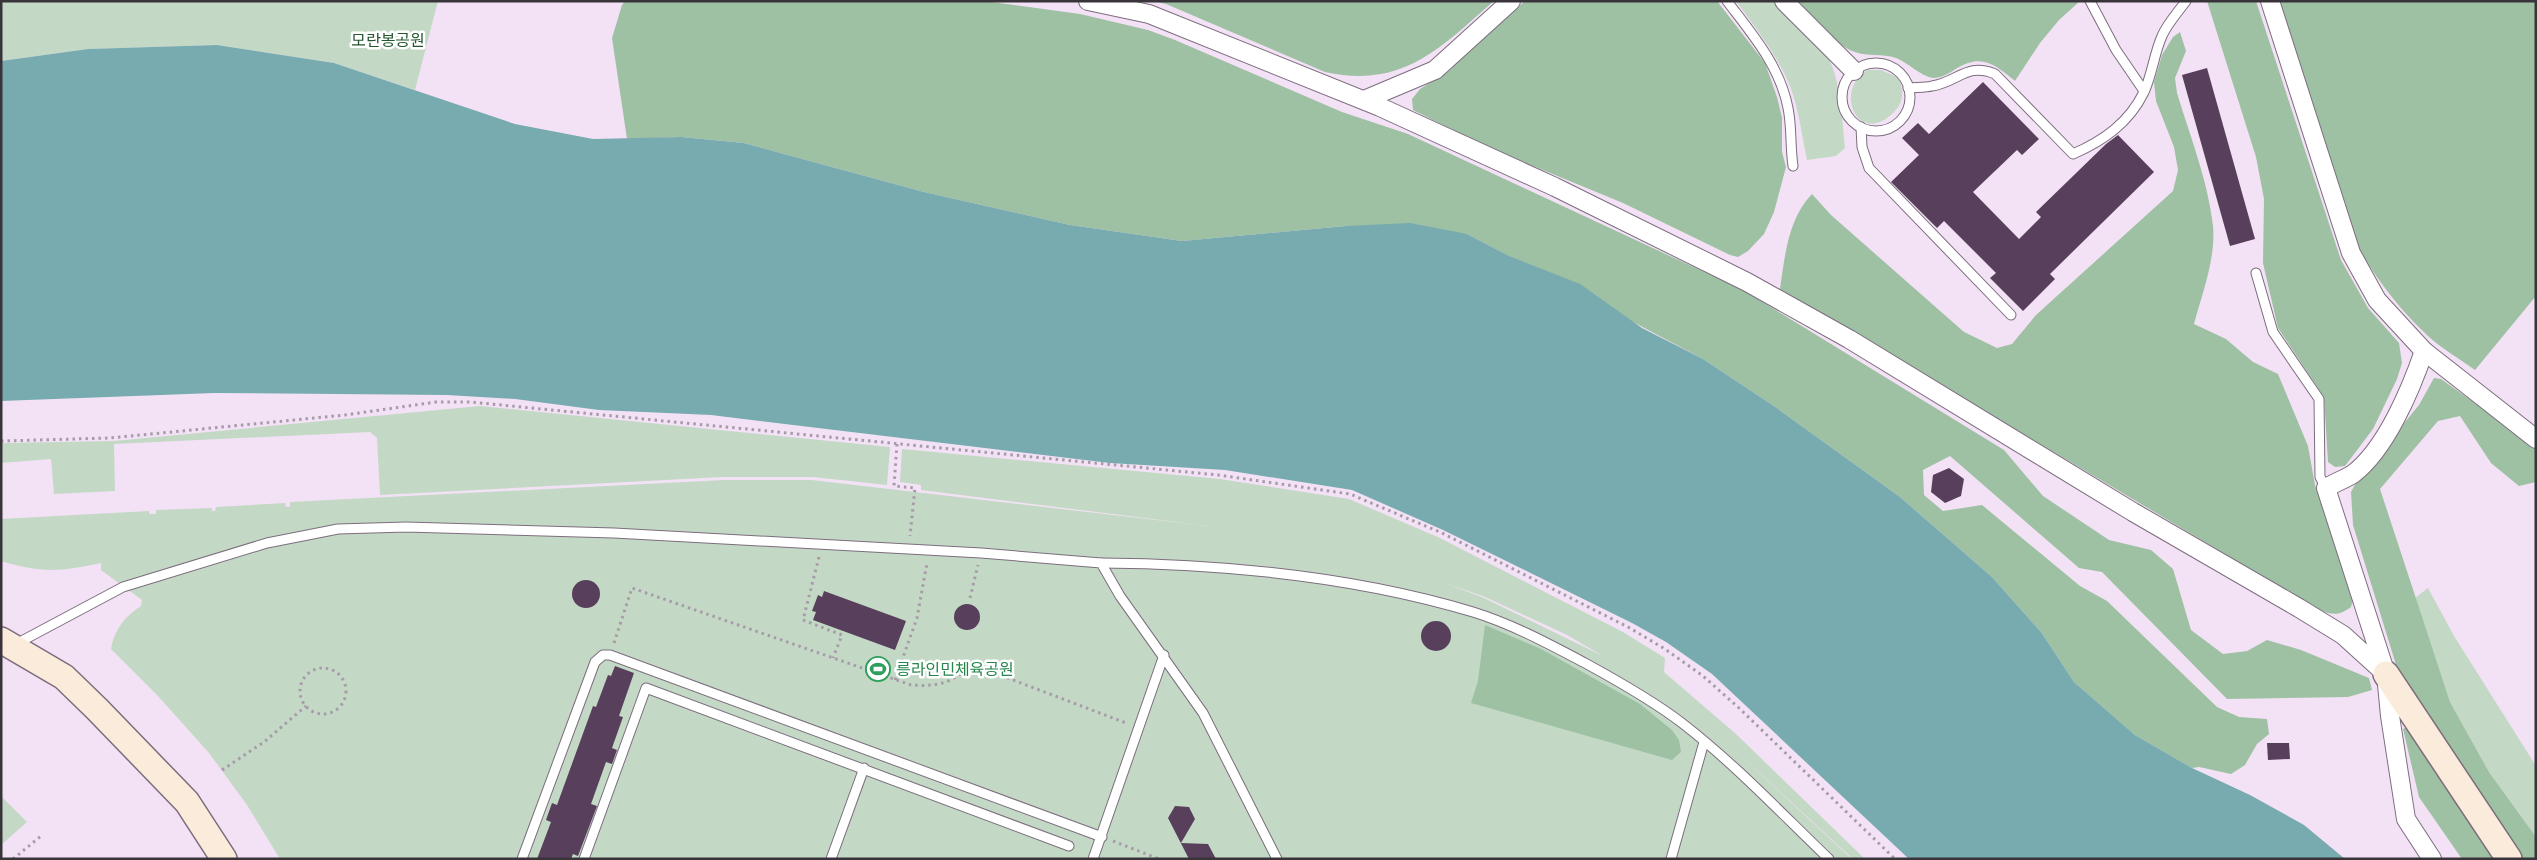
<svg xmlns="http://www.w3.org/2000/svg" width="2537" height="860" viewBox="0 0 2537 860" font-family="Quicksand,'Noto Sans KR',sans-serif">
<rect width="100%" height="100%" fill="#f3e2f5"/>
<g fill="#c3d9c5" fill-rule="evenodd">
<polygon points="1,1 438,1 415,90 334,63 217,45 88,49 1,61"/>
<path d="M1736 1H1774L1827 56C1841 78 1842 121 1845 148L1836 156 1807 160C1801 132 1798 100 1785 75 1772 48 1753 25 1736 1Z"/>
<path d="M1867 70H1881L1899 78C1904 93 1904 102 1893 113 1858 147 1833 91 1867 70Z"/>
<polygon points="480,406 890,447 887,485 813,477 723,477 380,495 377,438 370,432 114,444 115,491 54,494 51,459 1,463 1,443 114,441"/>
<path d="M902 449 1220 479 1349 499 1440 538 1623 632 1665 658 1664 672 1736 734 1865 859H1853L1715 732 1852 859H280L247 805 209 753 158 696 111 649C114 630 125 616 141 606L142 600 101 570V563C60 572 41 573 1 561V519L149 511V514H156V510L212 508V511H215L216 507 285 503 286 507H290V502L724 480H812L1208 526 921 490V485L900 482ZM1445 583 1485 597 1567 635 1603 656 1484 598Z"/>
<polygon points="2428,588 2454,636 2536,766 2536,837 2489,772 2450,702 2415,598"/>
<polygon points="1,796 27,822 1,845"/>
</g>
<g fill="#9ec0a3">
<polygon points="625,1 984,1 1080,14 1148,30 1175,40 1342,112 1408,134 1743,290 2004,450 2043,496 2109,540 2151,550 2173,569 2191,630 2223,654 2247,651 2267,640 2301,650 2369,678 2372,690 2348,697 2227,699 2102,572 2079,568 1950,456 1923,470 1924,495 1943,511 1982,505 2080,586 2107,601 2217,707 2239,717 2267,719 2269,734 2257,744 2245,765 2231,774 2199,767 2192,768 2135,735 2074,682 2041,632 1992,577 1900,497 1774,406 1703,359 1467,234 1346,226 1182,241 1070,225 924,192 744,143 681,137 627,139 612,38 622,5"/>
<path d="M1153 1H1494C1440 48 1403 89 1325 72L1166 4Z"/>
<polygon points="1525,1 1717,1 1765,63 1777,97 1782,118 1782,152 1786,167 1774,212 1764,234 1748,251 1738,257 1730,255 1623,203 1487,147 1413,110 1412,99 1420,89 1450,70 1486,34"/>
<path d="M1798 1H2080L2059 20 2040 43 2015 81C1993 63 1981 53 1954 70 1948 74 1941 78 1933 78 1920 76 1909 63 1896 58 1882 53 1868 57 1855 52 1837 47 1812 15 1798 1Z"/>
<polygon points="2207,1 2256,1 2341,260 2368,308 2399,343 2402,363 2397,379 2373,429 2345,466 2335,467 2328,462 2324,397 2278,328 2263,263 2264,199 2256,157"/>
<path d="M2278 1H2536V296L2475 370C2460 359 2442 349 2428 336 2400 310 2377 280 2358 247Z"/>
<path d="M2180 32 2186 51 2175 78 2177 93C2190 136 2208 181 2213 226 2216 258 2202 294 2194 324L2226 339 2253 362 2278 374 2308 446 2315 485 2353 599 2351 607C2339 616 2332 615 2319 610L1780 289C1785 255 1788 219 1812 194L1831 215 1964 332 1997 348 2012 344 2036 315 2173 191 2178 170 2174 147 2156 101 2154 82 2162 55 2173 37Z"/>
<polygon points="2434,378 2441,379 2536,447 2536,482 2519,486 2491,463 2460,416 2438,421 2380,489 2450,702 2489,772 2536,837 2536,859 2519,859 2397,668 2353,525 2351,492 2357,481 2419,405"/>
<polygon points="1485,625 1541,649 1640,704 1672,730 1679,740 1681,752 1672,760 1471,703 1478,681"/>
<polygon points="2410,725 2501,859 2462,859 2419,797 2403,729"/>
</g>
<polygon fill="#77abaf" points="217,45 334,63 515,124 593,139 681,137 744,143 924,192 1070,225 1182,241 1346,226 1410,223 1467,234 1509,256 1580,284 1642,328 1703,359 1774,406 1900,497 1992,577 2041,632 2074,682 2135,735 2192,768 2250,795 2304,825 2345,859 1909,859 1712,674 1666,642 1632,623 1443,530 1352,490 1225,470 1110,463 711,415 599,410 515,399 447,395 214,393 1,401 1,61 88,49"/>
<g fill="#583f5b">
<polygon points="2207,68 2255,239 2230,246 2182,75"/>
<polygon points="1983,82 2039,139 2022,155 2017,150 1973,192 2019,239 2041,217 2036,212 2106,144 2118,135 2154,172 2050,274 2055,279 2023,311 1990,278 1996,273 1944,221 1937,228 1891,182 1919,155 1902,138 1918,123 1929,134"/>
<polygon points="1949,468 1964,479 1961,496 1945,503 1931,492 1933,475"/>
<circle cx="586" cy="594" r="14"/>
<polygon points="824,591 906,621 895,650 813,620 816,612 812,611 818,595 822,597"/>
<circle cx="967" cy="617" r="13"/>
<circle cx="1436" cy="636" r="15"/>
<polygon points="615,666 634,673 619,716 623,717 612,748 617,750 612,764 606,762 591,804 597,806 578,856 573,854 571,859 537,859 551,822 546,820 552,803 557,805 593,706 596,707 608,675 611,676"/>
<polygon points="2267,743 2289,743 2290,759 2268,760"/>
<polygon points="1175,806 1189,807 1195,819 1181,843 1208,844 1216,859 1189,859 1168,818"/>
</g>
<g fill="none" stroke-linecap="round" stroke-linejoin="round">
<defs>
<g id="lane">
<path d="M1727 1C1752 34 1780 66 1788 108 1792 127 1790 146 1793 166"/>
<polyline points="2090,1 2116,50 2144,91"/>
<circle cx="1876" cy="97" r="34"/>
<path d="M1908 88C1916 87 1925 88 1932 86 1958 82 1967 62 1995 74L2073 154C2103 141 2129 123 2144 92 2152 75 2154 54 2162 36 2167 24 2178 12 2186 1"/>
<polyline points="1861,127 1862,147 1869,168 2011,315"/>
<polyline points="2256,273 2273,332 2319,399 2320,477 2326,488"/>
<path d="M1101 563C1226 564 1353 576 1473 612 1512 624 1549 644 1585 663 1618 681 1652 700 1682 723 1735 764 1781 813 1829 859"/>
<polyline points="16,644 123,587 267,543 338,529 406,527 614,533 981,553 1101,563 1120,596 1203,713 1277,859"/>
<polyline points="522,859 595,662 603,655 610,655 1102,837"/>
<polyline points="584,859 646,688 1069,846"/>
<polyline points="831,859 864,768"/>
<polyline points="1093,859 1164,655"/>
<polyline points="1671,859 1704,742"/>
</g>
<g id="street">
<polyline points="1088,1 1149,14 1380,107 1555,187 1747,282 1849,339 2133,512 2299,608 2343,635 2386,674"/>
<polyline points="1784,1 1854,71"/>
<polyline points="2270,1 2351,253 2377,300 2424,351 2536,439"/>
<polyline points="1364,100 1435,70 1511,1"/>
<path d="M2424 351C2411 389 2386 449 2353 474 2345 479 2334 483 2326 488L2386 674 2390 716 2406 819 2432 859"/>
</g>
<g id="secondary">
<polyline points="1,640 64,677 97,709 187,802 224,859"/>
<polyline points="2386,674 2509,859"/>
</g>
</defs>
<use href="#lane" stroke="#7c6d7e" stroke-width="11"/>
<use href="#street" stroke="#7c6d7e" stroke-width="20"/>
<use href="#secondary" stroke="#7c6d7e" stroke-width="28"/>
<g stroke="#a79ba9" stroke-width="3" stroke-dasharray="2.5 4" stroke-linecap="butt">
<polyline points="1,441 110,438 345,415 436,402 470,402 1218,475 1350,494 1442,533 1628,627 1665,649 1703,676 1739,708 1895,859"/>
<polyline points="897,444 894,486 915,488 910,536"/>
<polyline points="819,557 803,620 842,635 833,658"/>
<polyline points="970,598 978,565"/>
<path d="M614 643 632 588 911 685C925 686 941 686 954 678 964 672 967 669 979 667L1126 723"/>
<circle cx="323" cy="691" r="23"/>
<polyline points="895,680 917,618 927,563"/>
<polyline points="222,770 264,742 306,706"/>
<polyline points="1113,841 1159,859"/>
<polyline points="13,859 41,836"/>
</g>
<use href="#lane" stroke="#fff" stroke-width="9"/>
<use href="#street" stroke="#fff" stroke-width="18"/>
<use href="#secondary" stroke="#fbebda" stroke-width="25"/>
</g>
<defs>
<symbol id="stadium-ring" viewBox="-11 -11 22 22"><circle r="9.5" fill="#fff" stroke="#2e9e5b" stroke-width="1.5"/><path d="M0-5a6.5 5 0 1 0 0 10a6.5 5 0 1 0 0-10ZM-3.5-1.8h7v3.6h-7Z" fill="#2e9e5b"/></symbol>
</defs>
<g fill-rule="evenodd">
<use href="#stadium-ring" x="864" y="655" width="28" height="28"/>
</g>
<g text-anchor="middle" stroke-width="5" stroke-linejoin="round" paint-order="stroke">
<g font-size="16" fill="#23562f" stroke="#fff">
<text x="388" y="46">모란봉공원</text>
</g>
<g font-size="16" fill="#27864d" stroke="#fff" text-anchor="start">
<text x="896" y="675">릉라인민체육공원</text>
</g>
</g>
<rect width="2537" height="860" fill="none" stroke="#39333a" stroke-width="5"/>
</svg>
